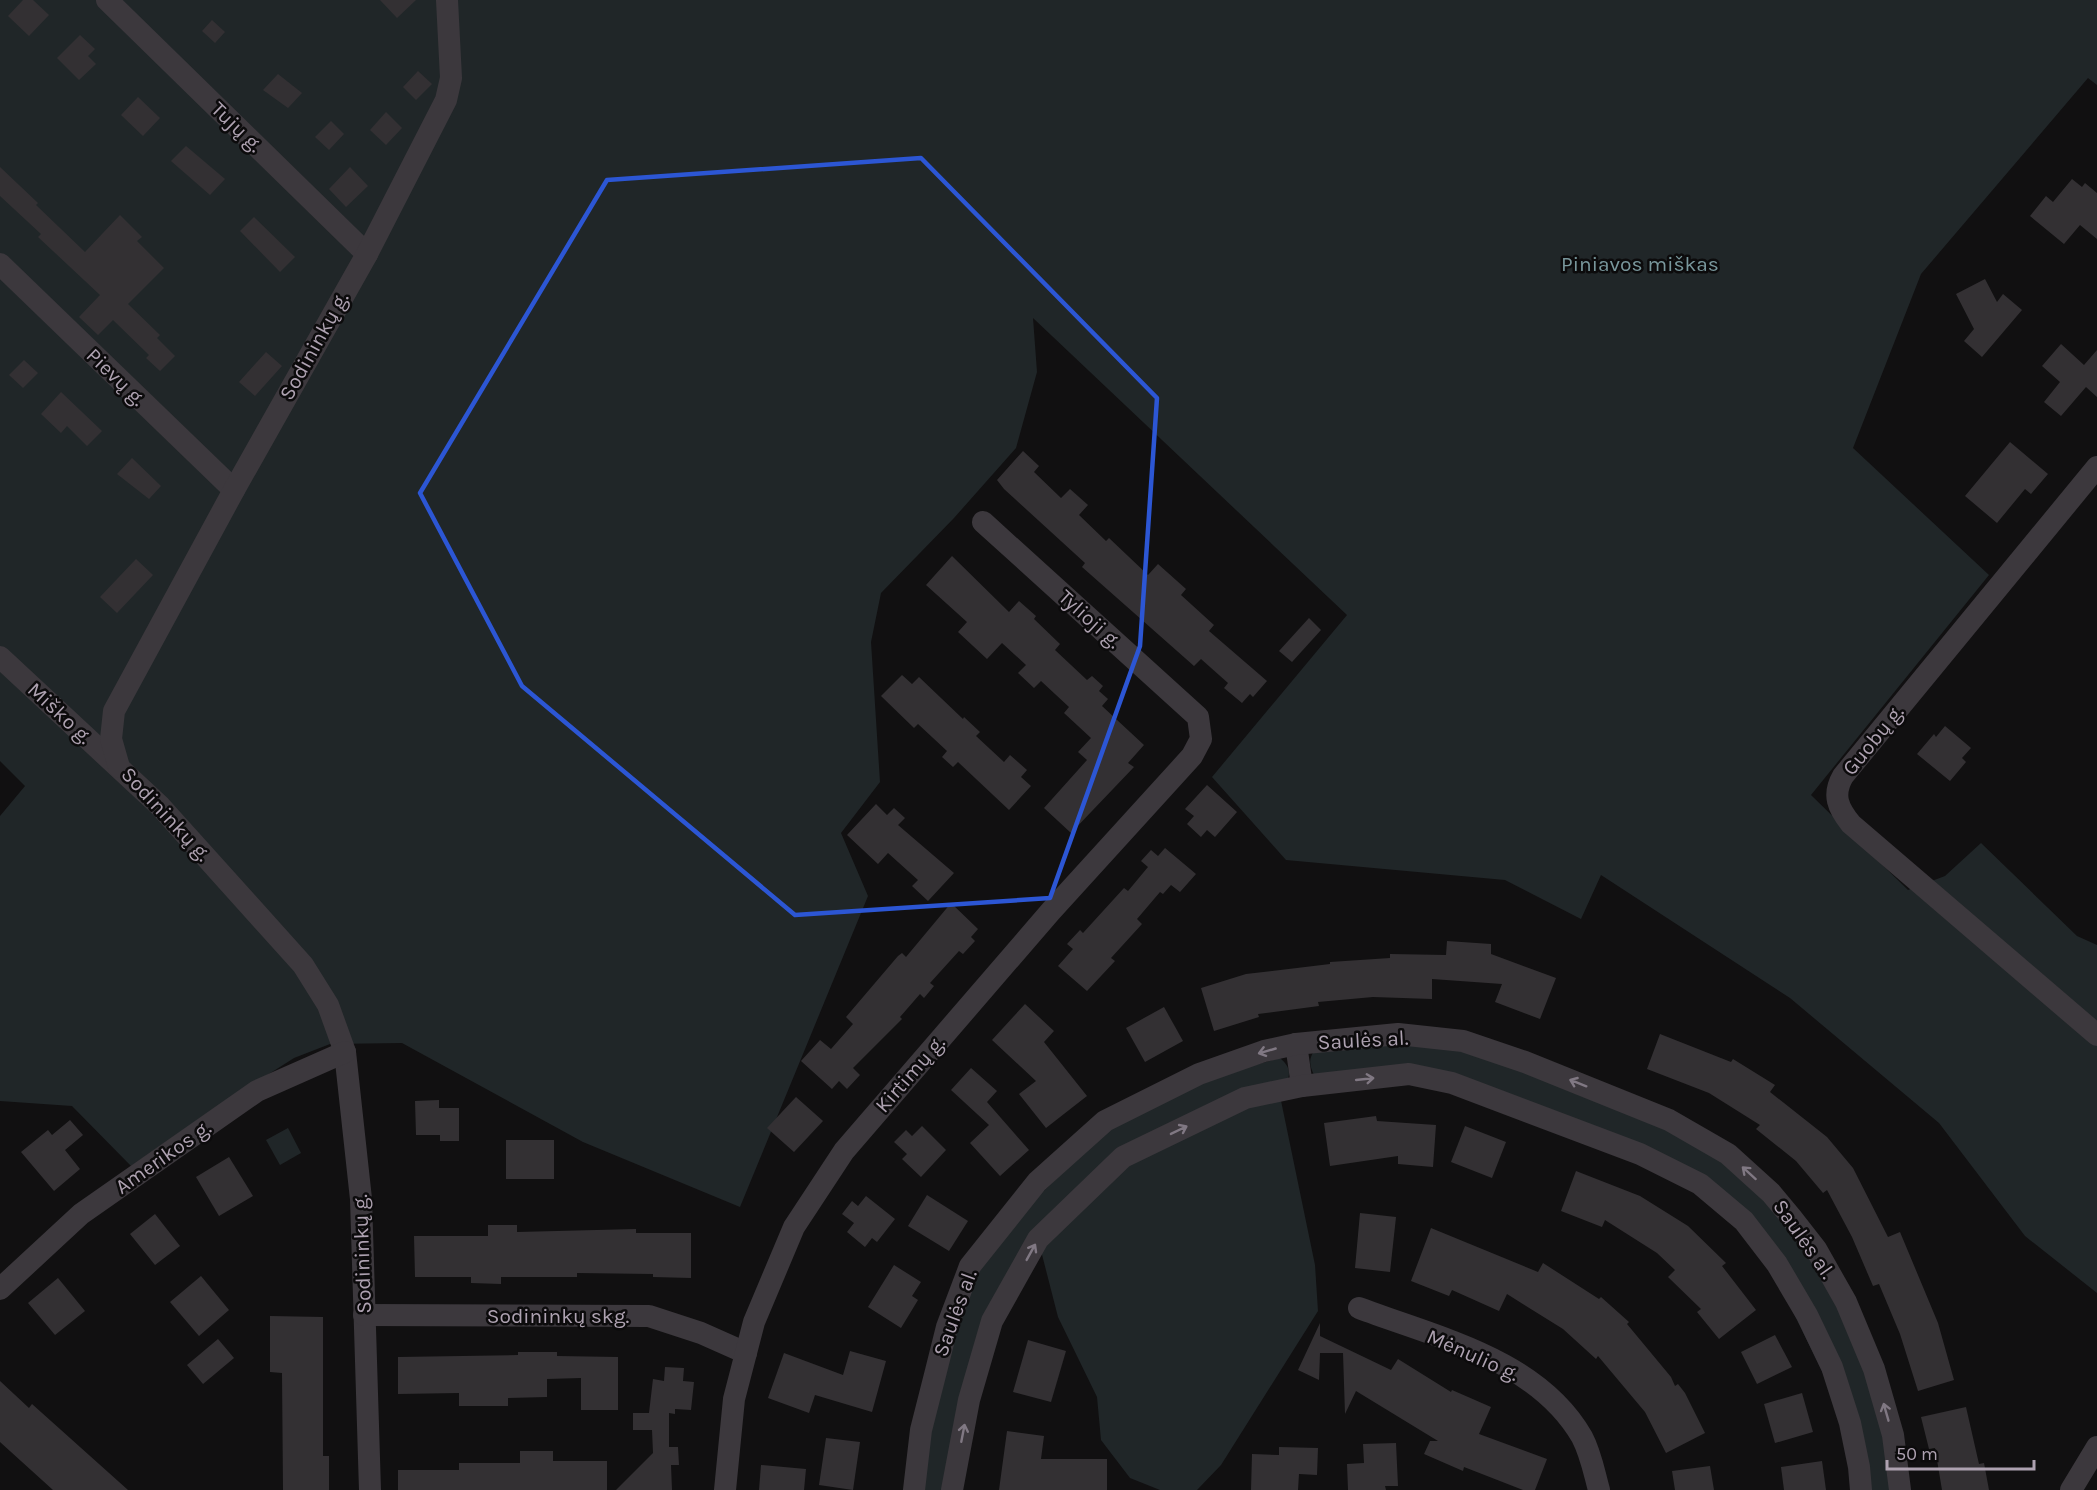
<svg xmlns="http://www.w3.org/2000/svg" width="2097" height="1490" viewBox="0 0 2097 1490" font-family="Karla,sans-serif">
<rect width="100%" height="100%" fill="#111011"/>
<g fill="#202628">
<polygon points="0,0 2097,0 2097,85 2088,78 1921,274 1853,448 1989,575 1811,795 1908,890 1945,876 1981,843 2077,936 2097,945 2097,1293 2025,1236 1939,1123 1790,998 1601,875 1581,919 1505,880 1286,860 1212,777 1347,615 1033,318 1037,372 1016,448 954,518 881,593 871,642 880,782 841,833 868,896 740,1207 583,1142 402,1043 330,1044 294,1058 209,1112 131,1166 72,1106 0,1101 0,816 25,786 0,761"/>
<path d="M1402 1042 1461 1046 1664 1126 1731 1162 1765 1193 1839 1302 1879 1410 1893 1490H1868L1866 1461 1746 1216 1449 1073 1314 1075C1310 1066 1308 1060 1314 1051Z"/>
<path d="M1280 1058C1289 1066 1291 1071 1287 1082L1186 1121 1036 1235 987 1321 948 1490H919L940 1371 979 1269 1003 1230 1107 1130 1200 1080Z"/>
<polygon points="1279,1091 1315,1265 1318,1311 1221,1465 1197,1490 1160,1490 1130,1478 1101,1440 1097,1397 1058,1317 1038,1239 1123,1157"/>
<polygon points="288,1128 301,1153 280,1165 266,1140"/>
</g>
<g fill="#333033">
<polygon points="23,0 33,0 49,15 29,36 8,16"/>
<polygon points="380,0 416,0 397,18"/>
<polygon points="212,20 225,32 215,43 202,31"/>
<polygon points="80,35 95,49 88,56 96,64 79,80 57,58"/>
<polygon points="418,71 432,84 416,100 403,87"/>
<polygon points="278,74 302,93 288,108 263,90"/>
<polygon points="138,97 160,118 143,136 121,115"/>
<polygon points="386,112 402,128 386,145 370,130"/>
<polygon points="331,121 344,134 329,150 315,137"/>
<polygon points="186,146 225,179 210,195 171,161"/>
<polygon points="0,167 38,203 36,205 85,252 120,215 142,237 137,241 164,268 128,304 160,335 157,338 175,356 160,371 146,358 149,355 113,320 98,335 79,317 100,295 38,237 41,234 0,196"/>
<polygon points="350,167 368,186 346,207 329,189"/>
<polygon points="2072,179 2082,187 2085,183 2097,193 2097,239 2080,225 2064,244 2030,216 2046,196 2053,202"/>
<polygon points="254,217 295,257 280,272 240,231"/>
<polygon points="1985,279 1997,302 2003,294 2022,310 1982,357 1964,341 1974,329 1956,294"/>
<polygon points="2061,344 2084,365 2097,350 2097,397 2086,387 2061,416 2044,402 2060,382 2042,366"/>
<polygon points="266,352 282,366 255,396 239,382"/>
<polygon points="24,360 38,373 23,388 9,375"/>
<polygon points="61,392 102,431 87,446 67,426 61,433 41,414"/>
<polygon points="2010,442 2048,474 2031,494 2025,489 1997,523 1965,496"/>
<polygon points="1023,451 1039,466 1034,472 1061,498 1070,489 1088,505 1079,515 1106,541 1109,538 1148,575 1158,564 1186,589 1181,595 1214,625 1209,631 1267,681 1253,697 1250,694 1242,703 1224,688 1228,683 1201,659 1194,666 1082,567 1085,563 1004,489 997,480"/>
<polygon points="132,458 161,486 149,499 117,474"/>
<polygon points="952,556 1009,612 1019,601 1036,616 1034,619 1060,644 1055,650 1087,680 1092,676 1103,686 1099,691 1108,699 1102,706 1144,745 1128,763 1134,767 1071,833 1044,808 1087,760 1078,752 1091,738 1064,713 1069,707 1041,681 1034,688 1018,673 1026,665 1002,643 987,659 958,632 967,622 926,585"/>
<polygon points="136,559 153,575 117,613 100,597"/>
<polygon points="1309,618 1321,630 1292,662 1279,651"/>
<polygon points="902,675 912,684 919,677 963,719 964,717 980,732 976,736 1004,762 1010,755 1027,770 1021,777 1031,786 1009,810 958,762 953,767 942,757 947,751 918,724 914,728 881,696"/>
<polygon points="1945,726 1971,748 1962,758 1966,762 1950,781 1917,754 1934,734 1936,737"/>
<polygon points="1207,785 1237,812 1215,837 1207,830 1201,837 1187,824 1194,816 1185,809"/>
<polygon points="876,804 887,815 894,808 905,818 898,825 954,873 928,901 912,886 918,880 888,853 878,864 847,835"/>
<polygon points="1165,848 1196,874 1180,892 1171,885 1163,894 1160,892 1137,919 1142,924 1111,958 1115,961 1087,991 1058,966 1073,949 1067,944 1080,930 1083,933 1124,888 1128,891 1148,867 1141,861 1151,850 1158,856"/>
<polygon points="951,903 978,929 971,937 975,941 963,954 959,951 930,983 934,986 924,998 920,994 900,1017 902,1019 853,1068 860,1075 847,1089 839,1081 832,1089 801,1061 820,1040 831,1049 853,1024 846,1017 898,956 902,953 906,957"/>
<polygon points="1447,941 1491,944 1491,954 1556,978 1540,1019 1495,1002 1502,984 1432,979 1432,999 1373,997 1318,1002 1319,1006 1258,1014 1259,1017 1214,1031 1201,988 1246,974 1330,964 1330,962 1390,958 1390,954 1446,955"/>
<polygon points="1025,1004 1054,1031 1044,1042 1087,1096 1046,1128 1019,1094 1036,1081 992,1040"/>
<polygon points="1164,1007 1183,1041 1145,1062 1126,1028"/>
<polygon points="1660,1034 1731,1062 1733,1059 1775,1085 1770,1092 1827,1137 1853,1168 1888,1237 1900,1232 1938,1323 1954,1380 1918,1391 1900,1334 1879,1284 1873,1286 1852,1237 1827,1190 1823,1193 1796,1161 1756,1129 1760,1125 1709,1093 1647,1069"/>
<polygon points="971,1068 997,1091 987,1102 1029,1150 1000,1176 970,1143 989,1125 951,1090"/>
<polygon points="796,1097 823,1121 794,1152 767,1128"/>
<polygon points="439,1100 439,1108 459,1108 459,1141 440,1141 440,1135 416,1135 415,1101"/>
<polygon points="1376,1116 1377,1121 1436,1125 1433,1167 1398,1164 1398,1156 1330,1166 1324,1123"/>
<polygon points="70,1120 83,1135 65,1150 80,1169 54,1191 21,1152 48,1130 52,1135"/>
<polygon points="922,1126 946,1150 921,1177 902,1159 907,1154 894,1142 906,1130 912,1136"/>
<polygon points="1465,1126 1506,1142 1492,1178 1451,1162"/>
<rect x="506" y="1140" width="48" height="39"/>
<polygon points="229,1157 253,1196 219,1216 196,1177"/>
<polygon points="1576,1171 1640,1196 1688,1226 1726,1263 1722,1266 1756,1310 1719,1339 1697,1312 1701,1309 1668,1277 1675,1270 1657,1253 1605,1220 1602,1227 1561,1211"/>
<polygon points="927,1195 968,1221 949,1251 908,1226"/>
<polygon points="866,1196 895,1219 877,1242 872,1238 865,1247 847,1232 854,1223 842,1214 852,1201 858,1206"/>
<polygon points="1360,1213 1396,1217 1390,1272 1355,1268"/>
<polygon points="155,1214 180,1246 155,1265 130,1234"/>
<polygon points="488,1225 517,1225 517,1232 636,1229 636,1233 691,1233 691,1278 653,1277 653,1274 577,1273 577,1277 501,1277 501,1284 471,1283 471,1277 415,1277 414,1236 488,1236"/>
<polygon points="1431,1228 1538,1272 1543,1263 1599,1299 1601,1297 1629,1322 1627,1324 1671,1377 1675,1386 1678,1384 1685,1393 1705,1433 1666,1453 1645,1412 1598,1356 1596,1359 1563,1329 1507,1294 1499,1311 1452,1290 1449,1296 1411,1281"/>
<polygon points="894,1265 921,1282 912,1296 918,1300 901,1328 868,1307"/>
<polygon points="201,1276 229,1310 199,1336 170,1302"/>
<polygon points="58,1278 85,1311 55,1335 28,1303"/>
<polygon points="270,1316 323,1317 323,1456 329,1456 329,1490 283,1490 282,1373 270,1372"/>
<polygon points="1320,1323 1320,1336 1391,1370 1398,1359 1451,1392 1452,1390 1491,1407 1479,1434 1547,1459 1535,1490 1523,1490 1464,1467 1463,1471 1424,1454 1430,1441 1438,1441 1356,1391 1345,1414 1343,1353 1320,1353 1319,1380 1298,1370"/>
<polygon points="1775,1335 1792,1367 1757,1384 1741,1352"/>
<polygon points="218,1339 234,1358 203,1384 187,1365"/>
<polygon points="1028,1340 1066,1351 1051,1402 1013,1392"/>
<polygon points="850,1351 886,1361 872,1412 815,1395 809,1413 768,1398 784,1353 843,1375"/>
<polygon points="518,1352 557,1352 557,1356 618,1357 618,1410 581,1410 581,1378 547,1379 547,1397 508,1398 508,1406 459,1406 459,1393 398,1394 398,1357 518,1355"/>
<polygon points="665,1367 684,1368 683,1381 694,1382 691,1410 675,1409 675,1414 669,1413 669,1447 678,1447 679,1465 671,1465 672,1490 616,1490 653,1453 652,1430 633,1430 633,1413 649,1413 653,1379 664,1381"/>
<polygon points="0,1381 29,1408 32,1404 128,1490 53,1490 0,1442"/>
<polygon points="1802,1393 1813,1432 1775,1443 1764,1404"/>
<polygon points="1966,1407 1979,1464 1984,1463 1989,1490 1942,1490 1935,1448 1929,1449 1921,1417"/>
<polygon points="1007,1431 1044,1436 1041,1459 1107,1459 1107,1490 999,1490"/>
<polygon points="826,1438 860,1442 853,1490 819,1485"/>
<polygon points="1396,1443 1398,1486 1385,1486 1386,1490 1348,1490 1347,1464 1364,1463 1363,1444"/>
<polygon points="1279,1447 1318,1448 1317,1475 1299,1474 1298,1490 1251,1490 1252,1454 1279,1455"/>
<polygon points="520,1451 553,1451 553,1461 607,1461 607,1490 398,1490 398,1470 459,1470 459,1463 520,1463"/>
<polygon points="1822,1461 1826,1490 1784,1490 1781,1467"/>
<polygon points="761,1465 806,1469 804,1490 759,1490"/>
<polygon points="1710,1466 1714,1490 1675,1490 1672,1471"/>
</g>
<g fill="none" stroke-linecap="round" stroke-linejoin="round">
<g stroke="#3c383d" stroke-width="22">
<polyline points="107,0 367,254"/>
<polyline points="0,264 234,490"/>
<path d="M2097 467 1843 776C1832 795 1838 808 1851 824L2097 1035"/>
<polyline points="0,657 160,806 303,965 328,1005 345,1052 361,1199 370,1490"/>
<polyline points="119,767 111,739 114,711 234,490 367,254 446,100 451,78 447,0"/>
<polyline points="1296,1044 1302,1086"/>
<polyline points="0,1289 81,1214 257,1091 345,1052"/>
<path d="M1359 1308C1438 1338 1537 1359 1582 1437 1591 1454 1594 1472 1599 1490"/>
<polyline points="364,1315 649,1316 701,1333 746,1353"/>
<polyline points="725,1490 734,1399 754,1322 794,1227 844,1151 1051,911 1192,756 1201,739 1198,717 983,522"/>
<polyline points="914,1490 921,1430 936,1371 947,1327 970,1266 1037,1182 1105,1121 1199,1074 1264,1051 1296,1044 1398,1034 1463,1041 1525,1062 1669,1120 1728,1154 1771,1193 1791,1217 1816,1249 1846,1302 1874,1369 1893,1435 1900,1490"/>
<polyline points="952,1490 969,1400 992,1321 1038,1239 1123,1157 1245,1098 1302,1086 1409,1074 1452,1083 1640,1154 1700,1184 1744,1221 1777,1264 1807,1315 1832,1367 1850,1423 1859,1467 1861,1490"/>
<polyline points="2071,1490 2097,1447"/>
</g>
</g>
<defs><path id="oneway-shaft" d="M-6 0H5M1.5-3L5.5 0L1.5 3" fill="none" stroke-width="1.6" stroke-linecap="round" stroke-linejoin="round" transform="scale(1.5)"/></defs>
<g stroke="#807883">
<use href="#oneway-shaft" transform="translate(1267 1051) rotate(164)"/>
<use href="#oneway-shaft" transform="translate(1365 1079) rotate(-6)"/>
<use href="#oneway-shaft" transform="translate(1578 1083) rotate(-158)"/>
<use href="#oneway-shaft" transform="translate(1179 1130) rotate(-26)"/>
<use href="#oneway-shaft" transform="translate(1749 1173) rotate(-138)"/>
<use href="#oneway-shaft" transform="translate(1031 1252) rotate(-61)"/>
<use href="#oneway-shaft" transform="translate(1886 1412) rotate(-106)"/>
<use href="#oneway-shaft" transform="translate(963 1433) rotate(-79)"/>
</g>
<path fill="none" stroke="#2c56d4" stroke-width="4.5" stroke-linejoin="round" d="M921 158 1157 398 1140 646 1050 898 795 915 522 686 420 493 607 180Z"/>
<g text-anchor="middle" stroke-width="5" stroke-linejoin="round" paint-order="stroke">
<g font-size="21" fill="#aea2b1" stroke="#0c0b0c">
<text transform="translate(237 127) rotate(44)" y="7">Tujų g.</text>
<text transform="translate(314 346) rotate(-61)" y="7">Sodininkų g.</text>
<text transform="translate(116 377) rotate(44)" y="7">Pievų g.</text>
<text transform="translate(1090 619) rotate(42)" y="7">Tylioji g.</text>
<text transform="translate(60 713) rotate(43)" y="7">Miško g.</text>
<text transform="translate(1873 740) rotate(-51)" y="7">Guobų g.</text>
<text transform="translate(166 814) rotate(47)" y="7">Sodininkų g.</text>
<text transform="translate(1363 1040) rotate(-3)" y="7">Saulės al.</text>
<text transform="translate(910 1074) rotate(-49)" y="7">Kirtimų g.</text>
<text transform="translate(163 1157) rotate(-35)" y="7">Amerikos g.</text>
<text transform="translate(1804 1239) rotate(55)" y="7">Saulės al.</text>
<text transform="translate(362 1254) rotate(-92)" y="7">Sodininkų g.</text>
<text transform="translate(955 1313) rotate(-70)" y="7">Saulės al.</text>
<text x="558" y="1323">Sodininkų skg.</text>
<text transform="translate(1473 1355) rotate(24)" y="7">Mėnulio g.</text>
</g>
<g font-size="21" fill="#79979c" stroke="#0c0b0c">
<text x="1640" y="271">Piniavos miškas</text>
</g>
</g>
<path d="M1887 1460v9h147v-9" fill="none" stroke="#aea2b1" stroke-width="3"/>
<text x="1896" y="1460" font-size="18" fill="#aea2b1" stroke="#0c0b0c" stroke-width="4.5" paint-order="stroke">50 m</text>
</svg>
